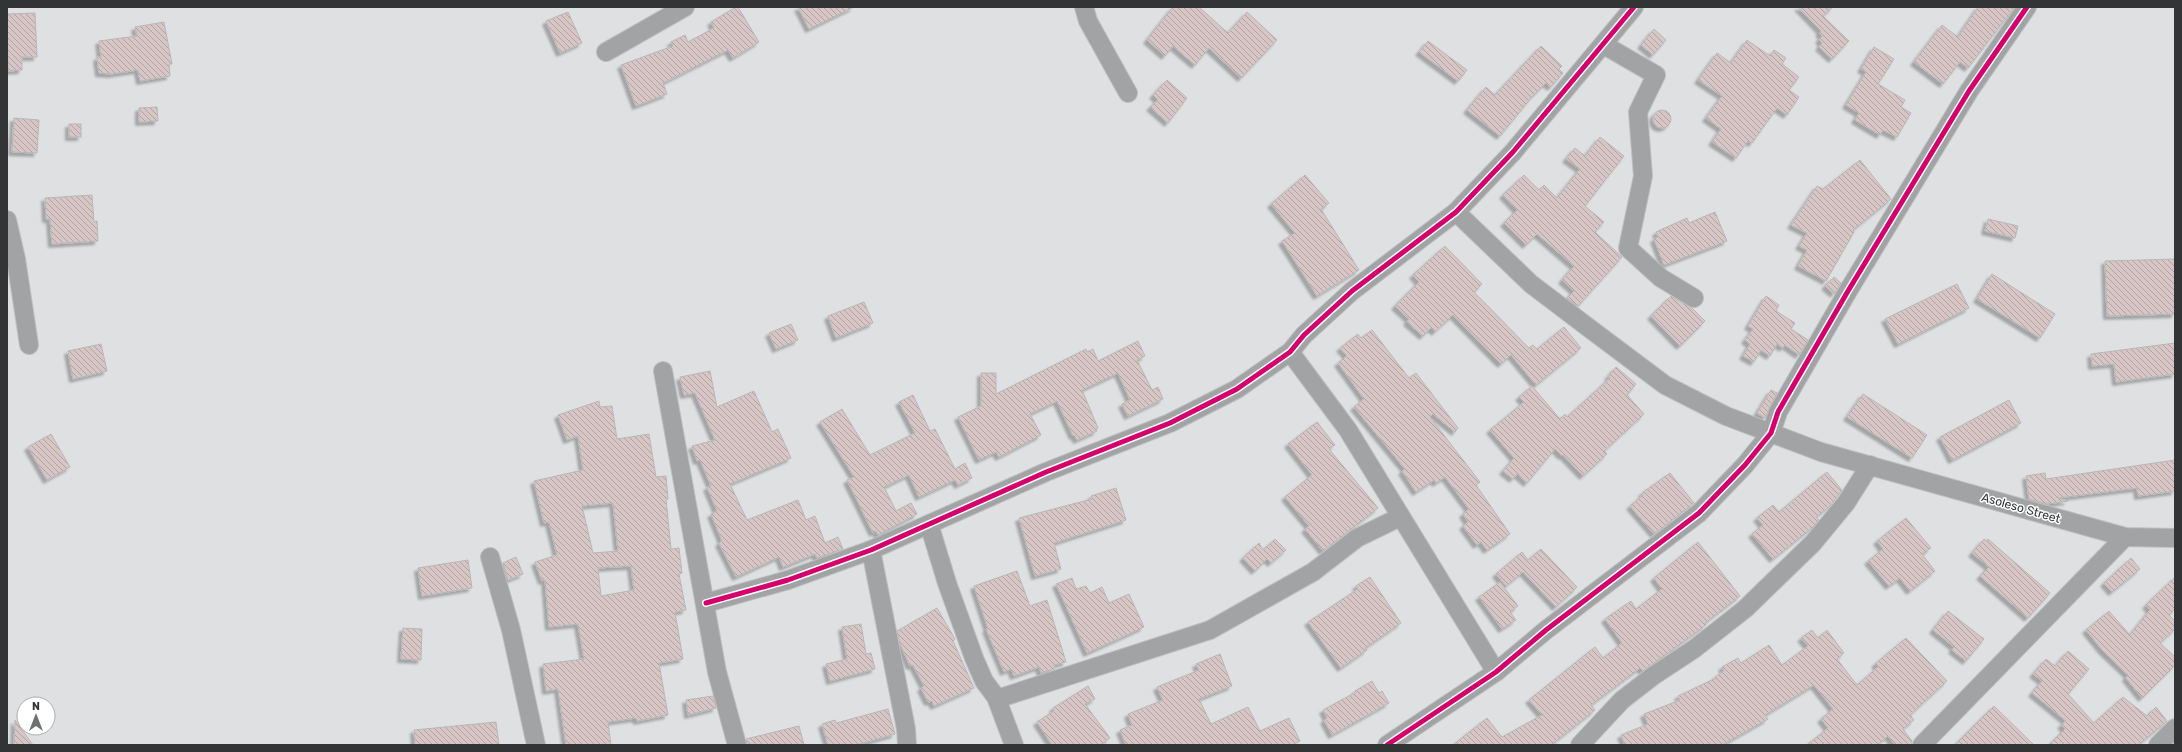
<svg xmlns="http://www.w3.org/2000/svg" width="2182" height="752" viewBox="0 0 2182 752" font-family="Rubik,sans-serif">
<defs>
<pattern id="building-back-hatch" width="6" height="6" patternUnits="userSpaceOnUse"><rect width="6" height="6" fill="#d7c6c5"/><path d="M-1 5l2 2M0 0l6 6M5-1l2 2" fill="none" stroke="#afa2a1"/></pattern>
<filter id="shadow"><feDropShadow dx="-3.5" dy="3.5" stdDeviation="1" flood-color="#0004"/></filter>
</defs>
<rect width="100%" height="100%" fill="#dee0e2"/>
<g fill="url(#building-back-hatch)" stroke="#b7b7b8" fill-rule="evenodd" filter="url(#shadow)">
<polygon points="736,7 738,7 759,42 733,58 728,50 663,83 667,94 636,106 621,65 673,46 671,42 685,35 688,42 714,28 711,22"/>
<polygon points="798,7 854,7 809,29"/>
<polygon points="1173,7 1199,7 1228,33 1247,12 1277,40 1241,78 1209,48 1195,65 1173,46 1165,56 1147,40"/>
<polygon points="1798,7 1833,7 1823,16 1849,41 1832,59 1819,47 1822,43 1819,40 1822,36 1819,33 1821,31"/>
<polygon points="1978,7 2014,8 1968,68 1960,62 1943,84 1914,62 1942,25 1958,37"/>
<polygon points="568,12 582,43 560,53 546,21"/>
<polygon points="35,13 37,57 22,57 22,70 8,71 7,14"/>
<polygon points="164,22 172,64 169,64 170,76 140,81 138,70 111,74 99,73 97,57 101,57 99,41 137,36 135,27"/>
<polygon points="1654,29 1666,40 1653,55 1641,45"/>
<polygon points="1747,40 1770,56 1774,50 1786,58 1782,64 1799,77 1789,90 1799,97 1787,115 1777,108 1752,143 1748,141 1736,158 1712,142 1721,129 1706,118 1722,96 1698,80 1717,53 1731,63"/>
<polygon points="1428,41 1467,70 1458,81 1419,52"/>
<polygon points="1541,46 1562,66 1559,69 1563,73 1551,87 1546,83 1531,98 1500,136 1467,110 1486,87 1495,95"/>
<polygon points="1874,47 1894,59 1878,84 1905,100 1901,107 1911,113 1897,137 1883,130 1880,135 1855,120 1859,113 1846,105 1866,72 1861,69"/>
<polygon points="1167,80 1187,98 1168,123 1150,107 1158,100 1153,95"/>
<polygon points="157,107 158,121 139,122 139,108"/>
<circle cx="1662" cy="119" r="9"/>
<polygon points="14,118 39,120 37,153 12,152"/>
<rect x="69" y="124" width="12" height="13"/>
<polygon points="1600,137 1624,156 1585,206 1604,222 1595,232 1622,257 1578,306 1567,298 1574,291 1562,280 1574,266 1537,234 1526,245 1504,223 1517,210 1503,195 1524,175 1539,190 1544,185 1557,198 1580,169 1566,159 1575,148 1585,156"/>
<polygon points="1860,160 1891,199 1853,230 1854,232 1826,281 1798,266 1807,250 1799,246 1807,233 1791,225 1817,186 1823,189"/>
<polygon points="1305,175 1329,203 1321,209 1359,270 1317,296 1282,241 1295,233 1271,204"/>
<polygon points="92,195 94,222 97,221 98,241 52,244 50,219 46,219 45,198"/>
<polygon points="1715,212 1727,241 1664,265 1654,239 1658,237 1656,232 1687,218 1689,223"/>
<polygon points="1988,219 2018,226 2015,238 1985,231"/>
<polygon points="1445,246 1482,284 1474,292 1529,348 1533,345 1537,349 1564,327 1581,348 1536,385 1511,355 1501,364 1453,315 1435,332 1431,328 1423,336 1407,322 1409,319 1395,306 1419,282 1413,275"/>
<polygon points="2175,259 2175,314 2107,316 2105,261"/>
<polygon points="1992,274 2055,314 2040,338 1977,299"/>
<polygon points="1834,277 1841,283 1834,294 1825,286"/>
<polygon points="1957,284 1969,308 1898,344 1885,319"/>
<polygon points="1671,296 1692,308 1705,321 1680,346 1651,316"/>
<polygon points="1766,296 1779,305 1776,311 1795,323 1791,329 1808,340 1799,355 1785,345 1783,348 1777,344 1770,356 1761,350 1754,362 1743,356 1750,344 1745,340 1753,329 1748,326"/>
<polygon points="864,302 873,323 836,338 828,316"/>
<polygon points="791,324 798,340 776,349 769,333"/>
<polygon points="1372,330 1409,378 1416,373 1458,428 1455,432 1433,414 1430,417 1480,482 1476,485 1510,534 1487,550 1481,542 1477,545 1463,526 1468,522 1463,514 1469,509 1445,477 1436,483 1434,480 1416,492 1402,471 1405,469 1354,407 1364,399 1338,363 1347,356 1340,348 1358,334 1361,338"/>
<polygon points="1138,341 1145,356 1137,360 1152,390 1158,387 1163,399 1128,416 1122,404 1130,400 1118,373 1082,390 1098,428 1096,429 1097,431 1077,440 1074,435 1073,436 1057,401 1030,414 1041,435 999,457 996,452 979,460 958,417 981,406 981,373 996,373 996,394 1086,349 1087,352 1093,349 1098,361"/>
<polygon points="2175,343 2175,374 2116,382 2114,364 2092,366 2091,354"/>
<polygon points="101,344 107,371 73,379 68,351"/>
<polygon points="1616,367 1636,384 1627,395 1644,414 1604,451 1607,454 1583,476 1563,455 1562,456 1555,449 1527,483 1517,474 1513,479 1503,471 1514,458 1490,430 1524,402 1519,397 1532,386 1560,419 1565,414 1567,417 1610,378 1608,377"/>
<polygon points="710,371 717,407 754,391 772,432 778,429 791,458 730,484 747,520 798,500 806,520 815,516 825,543 838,537 843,549 817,558 815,554 783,567 779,557 736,577 719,543 722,541 711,514 717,511 707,487 711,486 700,460 697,461 692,446 715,440 695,393 684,395 680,377"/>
<polygon points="1771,390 1777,393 1765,418 1757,413"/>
<polygon points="1863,394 1927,435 1912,458 1847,417"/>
<polygon points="913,395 930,431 935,429 955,469 965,463 972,478 958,485 955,480 919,497 909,475 884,487 896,511 911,503 917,514 878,535 876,531 873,533 847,480 854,477 820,422 842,409 870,455 915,433 899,402"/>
<polygon points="2009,400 2021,423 1952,460 1940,437"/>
<path d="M599 401 600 407 612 406 617 439 649 434 656 477 666 476 668 499H666L671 549 679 548 682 573 679 574 686 610 675 612 683 659 659 663 668 715 637 721 636 718 608 722 611 745H566L558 689 546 691 543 664 584 659 578 624 549 627 545 580 542 581 535 562 557 555 549 522 544 523 534 481 583 470 578 436 567 440 558 415ZM613 503 618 551 593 553 582 506ZM631 566 634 590 601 596 598 568Z"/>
<polygon points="1317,422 1335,445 1329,449 1378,508 1323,551 1305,529 1309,526 1285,497 1312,475 1288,444"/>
<polygon points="51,434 70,467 47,480 28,447"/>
<polygon points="2175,460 2175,491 2138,496 2137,488 2058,498 2068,501 2047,504 2029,499 2026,476 2045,473 2046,479"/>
<polygon points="1827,472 1842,490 1830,506 1816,517 1819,520 1812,528 1773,559 1752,534 1763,525 1757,518 1773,505 1779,512"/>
<polygon points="1670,473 1694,503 1654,534 1630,506 1643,495 1642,493"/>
<polygon points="1116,488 1126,520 1054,543 1061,569 1035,576 1019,518 1092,499 1091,496"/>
<polygon points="1906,518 1931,548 1922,554 1935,571 1910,591 1900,578 1889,586 1868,561 1883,549 1877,541"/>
<polygon points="1275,539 1286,550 1271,563 1267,559 1255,571 1243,558 1259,543 1263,550"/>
<polygon points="1984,539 1987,541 1988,539 2050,593 2028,618 1980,576 1989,567 1972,553"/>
<polygon points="1698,542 1740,596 1705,623 1706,625 1643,671 1640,668 1591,705 1595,710 1551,745 1453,745 1487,718 1502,737 1542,715 1529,700 1595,647 1603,658 1622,643 1605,619 1631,601 1636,609 1662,589 1654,578"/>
<polygon points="1541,549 1577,587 1556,607 1523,572 1506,586 1496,574 1522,552 1528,560"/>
<polygon points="516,557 523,574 508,580 503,563"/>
<polygon points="2131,558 2140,569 2112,592 2104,583"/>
<polygon points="468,560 472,588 422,596 418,568"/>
<polygon points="1017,571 1030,606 1047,600 1066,662 1054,665 1055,669 1041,673 1039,667 1014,676 1011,669 1004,672 986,629 988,629 974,586"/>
<polygon points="1370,577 1401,623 1365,648 1367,650 1341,668 1308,622 1358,589 1356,586"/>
<polygon points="2175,577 2175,609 2169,615 2175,621 2175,629 2160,643 2175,657 2175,665 2142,698 2126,678 2128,675 2102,650 2086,630 2109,611 2130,635 2150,610 2146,605"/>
<polygon points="1072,578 1076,589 1086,586 1090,593 1102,587 1109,603 1129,594 1144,627 1087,653 1056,584"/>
<polygon points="1500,582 1518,606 1510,612 1516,620 1502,629 1479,597"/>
<polygon points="937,608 955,639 953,641 974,688 934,706 932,701 928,702 921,688 924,686 913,665 910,666 900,644 897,631"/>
<polygon points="1948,611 1984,639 1966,661 1952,650 1954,647 1933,630"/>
<polygon points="861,624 866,654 871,653 875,669 830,681 826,664 847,659 842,627"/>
<polygon points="403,628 422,629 421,660 401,659"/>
<polygon points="1812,630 1818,638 1827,630 1844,653 1837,659 1857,685 1878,667 1875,664 1906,638 1947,681 1910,715 1914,720 1903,729 1912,741 1912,745 1895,745 1888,736 1877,745 1807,745 1828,728 1821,719 1833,709 1814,685 1765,715 1768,719 1722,745 1625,745 1621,735 1648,724 1644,714 1680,700 1678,696 1716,678 1715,677 1724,671 1722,667 1738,658 1741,663 1769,645 1782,665 1808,646 1801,638"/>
<polygon points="2068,651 2089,669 2068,694 2094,723 2123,697 2147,716 2156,707 2167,721 2138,745 2049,745 2065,729 2061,725 2066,721 2032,693 2042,681 2033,674 2046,659 2055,666"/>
<polygon points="1220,654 1232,686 1199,699 1211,724 1248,707 1260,731 1289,718 1300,741 1292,745 1126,745 1120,730 1132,725 1128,714 1163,700 1157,687 1199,670 1196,664"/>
<polygon points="1372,681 1379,693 1382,691 1389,703 1332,735 1324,720 1327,718 1323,710 1356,692 1355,691"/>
<polygon points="1088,686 1095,699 1085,704 1110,738 1100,745 1052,745 1037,722 1054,711 1053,708"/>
<polygon points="713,696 716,708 688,715 686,700"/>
<polygon points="1994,706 2034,745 1955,745"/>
<polygon points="888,709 895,734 856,745 828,745 822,724 835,720 836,723"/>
<polygon points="15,720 33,745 14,745"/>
<polygon points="496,722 499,745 415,745 414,730"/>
<polygon points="799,726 804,745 747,745 746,739"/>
</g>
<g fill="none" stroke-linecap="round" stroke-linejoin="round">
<defs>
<g id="minor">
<polyline points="1084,7 1088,21 1128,93"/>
<polyline points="1604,45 1656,75 1638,112 1643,176 1628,248 1661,278 1694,298"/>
<polyline points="606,52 685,7"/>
<polyline points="1456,212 1531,284 1589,328 1665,385 1726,416 1821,452 2125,537 2175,538"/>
<polyline points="7,220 16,259 29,345"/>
<polyline points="1290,352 1348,430 1496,672"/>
<polyline points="663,371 717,672 737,745"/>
<polyline points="929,524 947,583 974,658 984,681 996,697 1014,745"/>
<polyline points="871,550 906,729 907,745"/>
<polyline points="490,557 511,630 536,745"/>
<polyline points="706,603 788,580 871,550 1046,472 1170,423 1237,389 1290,352 1304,335 1352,291 1456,212 1513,152 1634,7"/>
<polyline points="996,697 1003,697 1210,630 1313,572 1357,538 1400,517"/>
<polyline points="1387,745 1496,672 1546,630 1699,513 1745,465 1771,433 1778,412 1848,291 1969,91 2027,7"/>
<polyline points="1580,745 1622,700 1653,676 1694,649 1745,609 1813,543 1846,503 1870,465"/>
<polyline points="1922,745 2125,537"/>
<polyline points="2158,745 2175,728"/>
</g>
</defs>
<use href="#minor" stroke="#bcbebf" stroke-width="20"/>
<use href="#minor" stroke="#a2a3a4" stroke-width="18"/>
<defs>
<g id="cycleway">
<polyline points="706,603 788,580 871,550 1046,472 1170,423 1237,389 1290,352 1304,335 1352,291 1456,212 1513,152 1634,7"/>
<polyline points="1387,745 1496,672 1546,630 1699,513 1745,465 1771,433 1778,412 1848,291 1969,91 2027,7"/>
</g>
</defs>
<use href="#cycleway" stroke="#fff" stroke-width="8"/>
<use href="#cycleway" stroke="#d6006c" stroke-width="5"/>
</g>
<g text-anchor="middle" stroke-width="3" stroke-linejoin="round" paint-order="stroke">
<g font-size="12" fill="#323435" stroke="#fff">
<text transform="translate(2021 508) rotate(16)" y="4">Asoleso Street</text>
</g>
</g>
<rect width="2182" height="752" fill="none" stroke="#323435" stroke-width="16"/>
<g transform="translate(36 716)"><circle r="19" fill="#ffffff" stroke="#adaeae"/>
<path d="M0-3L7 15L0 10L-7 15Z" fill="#6e7072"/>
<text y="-6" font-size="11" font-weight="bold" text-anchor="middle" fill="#323435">N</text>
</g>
</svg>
